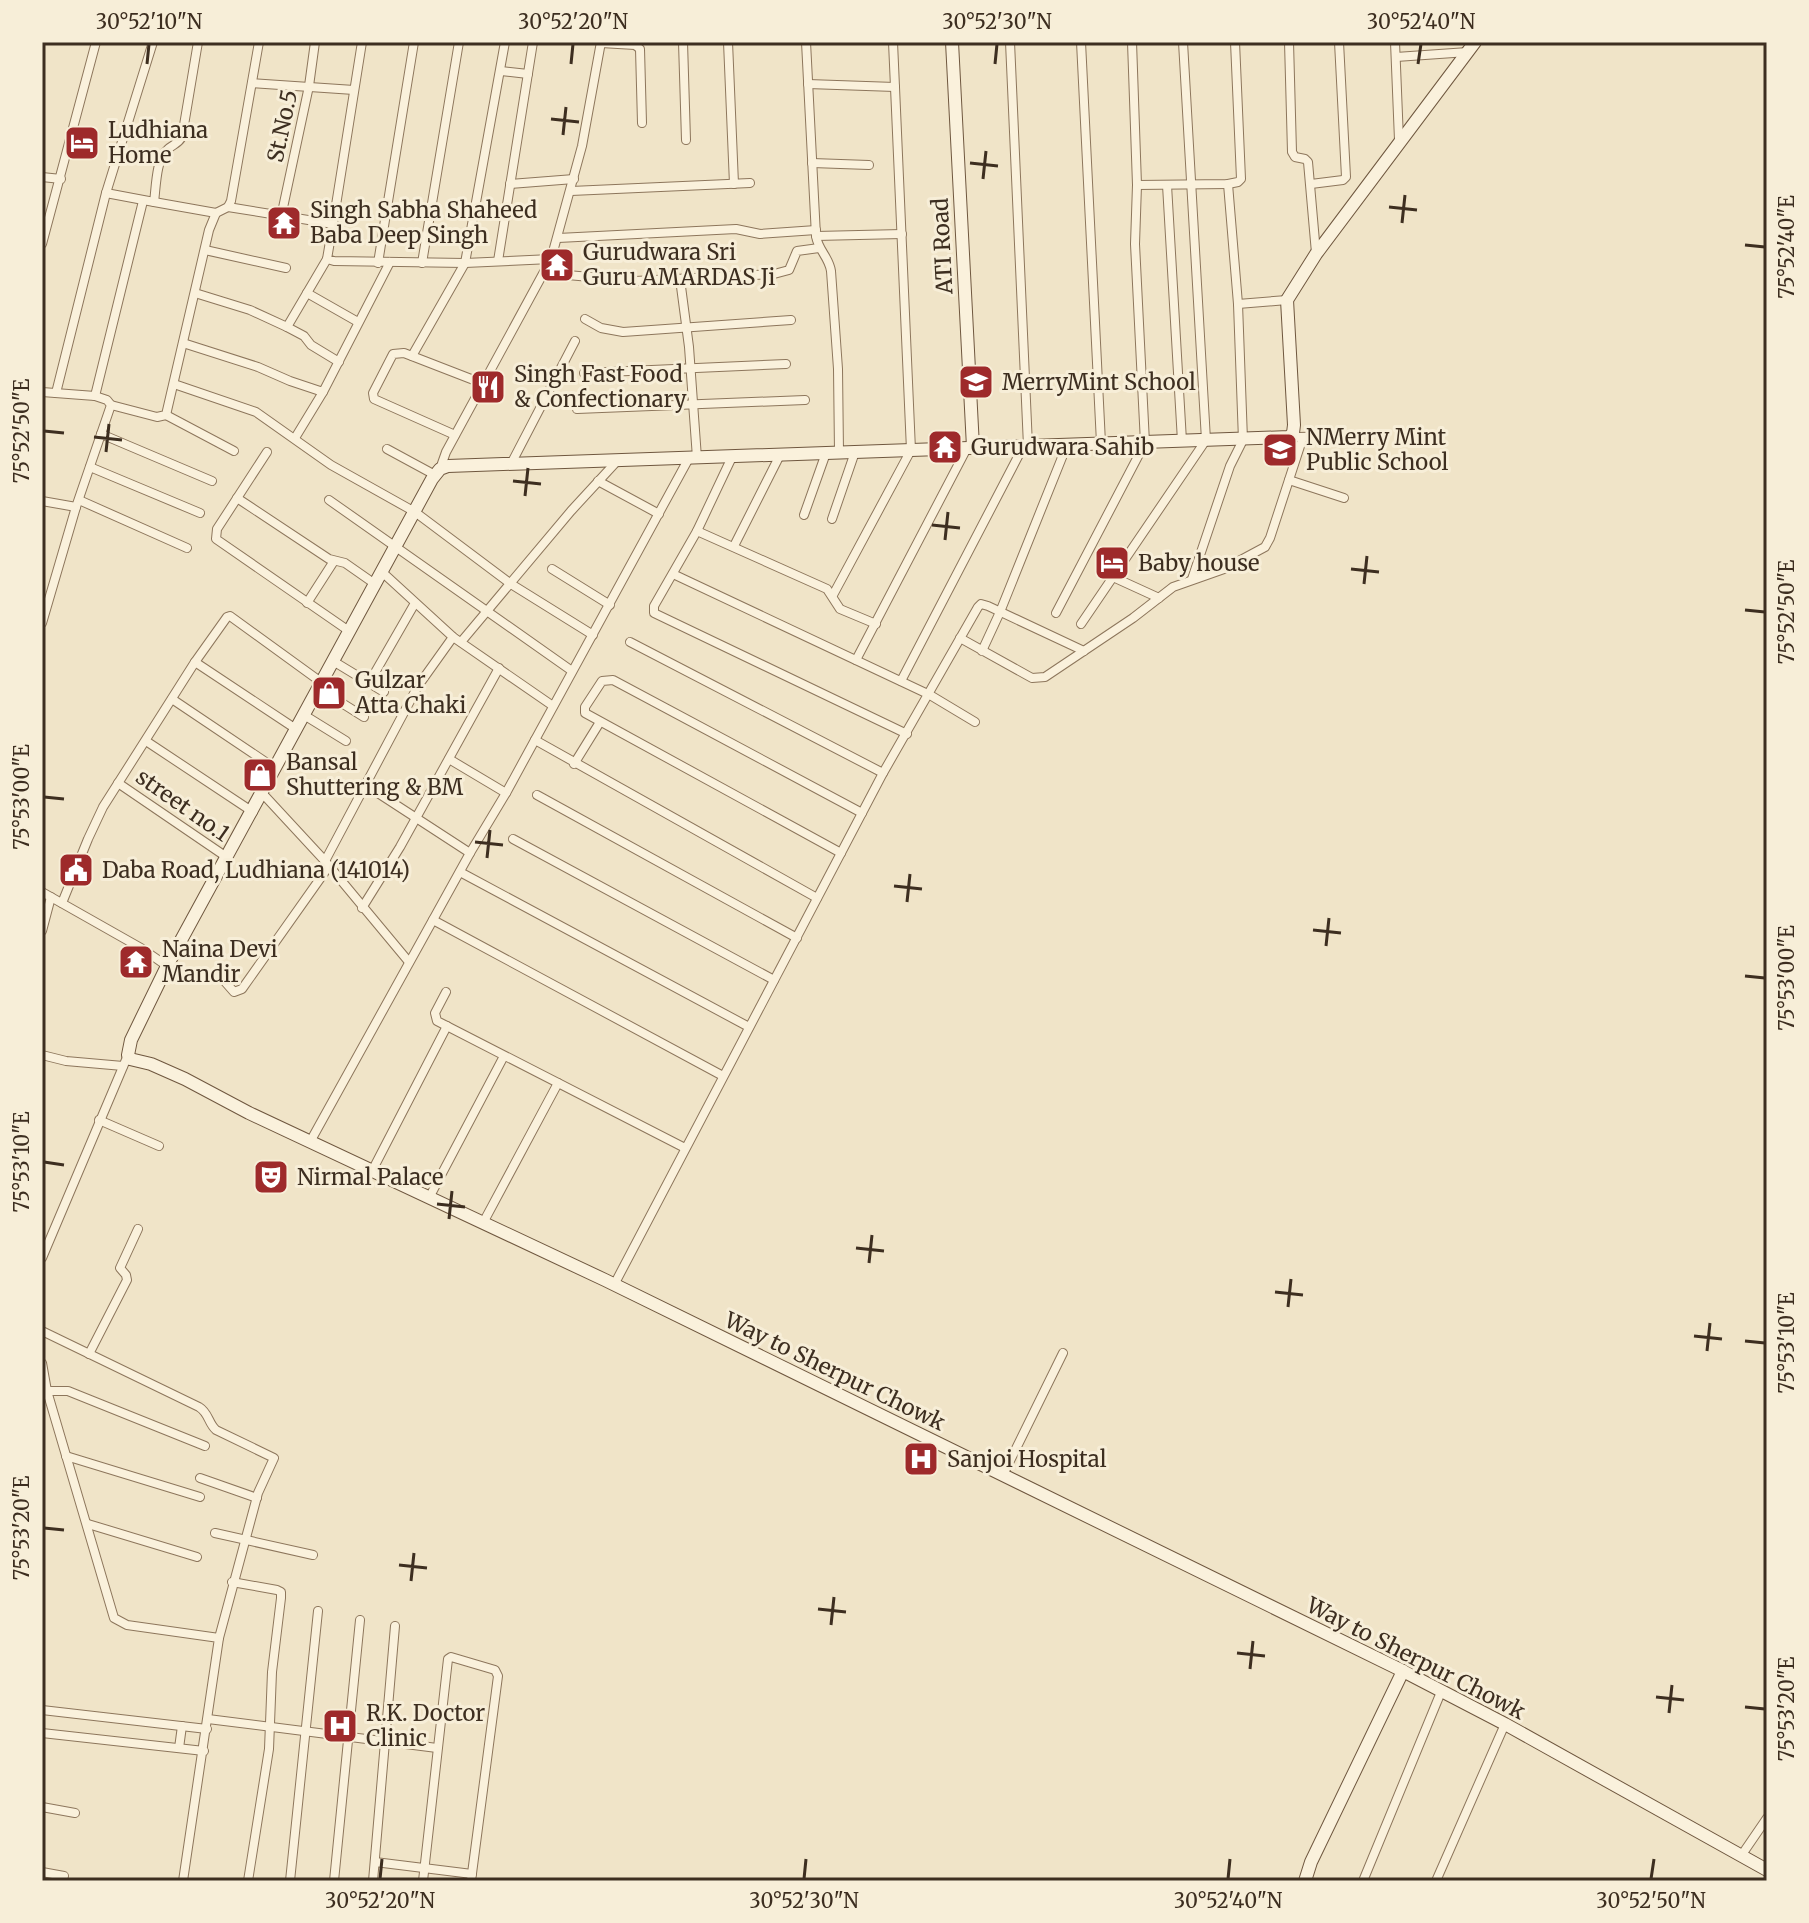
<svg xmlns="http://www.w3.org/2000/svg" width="1809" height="1923" viewBox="0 0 1809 1923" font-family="Merriweather,serif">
<rect width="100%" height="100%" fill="#f0e4c8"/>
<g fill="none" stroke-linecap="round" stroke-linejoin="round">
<defs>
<g id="street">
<polyline points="683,42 686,140"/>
<polyline points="728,42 734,184"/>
<path d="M806 42 816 236C818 250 829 257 831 271L838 369 839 452"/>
<polyline points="1010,42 1028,446"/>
<polyline points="1081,42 1101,443"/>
<polyline points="1289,42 1292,152 1295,157 1305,159 1308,162 1316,253"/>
<polyline points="1395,42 1399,140"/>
<polyline points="601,43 635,45 640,49 642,123"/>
<polyline points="1396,57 1468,52"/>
<polyline points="501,71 528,74"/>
<polyline points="252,83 354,90"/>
<polyline points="808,84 895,87"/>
<polyline points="812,163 869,165"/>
<polyline points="42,177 61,179"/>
<polyline points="510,184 574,179"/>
<polyline points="1311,184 1343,180 1346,177 1339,42"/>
<polyline points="1137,185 1228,184 1238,182 1241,179 1235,42"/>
<polyline points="1167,185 1182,441"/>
<polyline points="571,191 750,183"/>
<path d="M106 193 154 202C156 188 156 159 167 150 173 144 177 145 182 137L198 42"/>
<polyline points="154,202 216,213"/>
<polyline points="228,207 333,224 362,42"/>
<polyline points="281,217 309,86 315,42"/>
<polyline points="333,224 327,259 334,261 465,263 551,259"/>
<polyline points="816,236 902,234"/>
<polyline points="558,238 736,229 760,234 816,230"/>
<polyline points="42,244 96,42"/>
<polyline points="205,250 286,268"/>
<polyline points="498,261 533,42"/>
<polyline points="378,263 414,42"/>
<polyline points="422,263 459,42"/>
<polyline points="545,273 635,281 774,274 789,270 797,251 819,248"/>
<polyline points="680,279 689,347 697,458"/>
<polyline points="195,293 250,310 287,327 304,336 311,345 339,362"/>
<polyline points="307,293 358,322"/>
<polyline points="1238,304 1287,300"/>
<polyline points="585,319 601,328 623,332 791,320"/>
<polyline points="287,327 327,259"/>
<polyline points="183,343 258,367 290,381 323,392 390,262"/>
<polyline points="412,356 465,263 505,42"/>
<polyline points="584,373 786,364"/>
<polyline points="174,384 256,412 331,465 415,512 511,584 593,635"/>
<polyline points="42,392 95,396 107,400 111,405 76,507 42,623"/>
<polyline points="56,393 106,193 153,42"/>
<polyline points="95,396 143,201"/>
<polyline points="111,405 157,417 166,415 209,230 216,213 228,207 231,201 259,42"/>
<polyline points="577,409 805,400"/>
<polyline points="166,415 234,451"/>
<polyline points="101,434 212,481"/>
<polyline points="455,435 374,399 373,393 393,354 404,353 484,384"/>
<polyline points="1298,437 1338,436"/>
<polyline points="295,438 323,392"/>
<polyline points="387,449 435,475"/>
<polyline points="267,452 217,529 216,539 349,631"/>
<polyline points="732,457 697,531 654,606 654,613 907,734"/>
<polyline points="511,464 575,341"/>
<polyline points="90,467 200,513"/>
<polyline points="440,469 446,452 551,259 582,146 601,42"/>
<polyline points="1289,480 1344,498"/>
<polyline points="598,481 659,514"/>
<polyline points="237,498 329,559 345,563 375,584"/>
<polyline points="79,500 187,548"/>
<polyline points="329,500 572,671"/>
<polyline points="42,501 76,507"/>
<polyline points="804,515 826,453"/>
<polyline points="832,519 855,452"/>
<polyline points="697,531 827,589 840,609 876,624"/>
<polyline points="734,546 780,455"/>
<polyline points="552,569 610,605"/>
<polyline points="382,572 453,637 553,706"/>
<polyline points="673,574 930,695 975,722"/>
<polyline points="1113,577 1159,598"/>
<polyline points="1192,579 1230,466 1243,440 1238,304 1228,184"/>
<polyline points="833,595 911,450 893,42"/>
<polyline points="307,603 334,561"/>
<polyline points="1056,613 1145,443 1135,244 1137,185 1132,42"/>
<polyline points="1081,624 1206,440 1183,42"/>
<polyline points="960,638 1032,678 1045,677 1133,618 1173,587 1224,569 1265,547 1270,538 1303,437"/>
<polyline points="461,642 571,511 618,460"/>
<polyline points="630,642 883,773"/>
<polyline points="982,651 1000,612 1067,445"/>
<polyline points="856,660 967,448"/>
<polyline points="333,661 384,692"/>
<polyline points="195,662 296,729"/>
<polyline points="901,681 1023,447"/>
<polyline points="369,683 415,603"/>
<polyline points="318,688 364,717"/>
<polyline points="172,699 276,769"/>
<polyline points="304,715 346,741"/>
<polyline points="535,740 817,898"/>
<polyline points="146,741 253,812"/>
<polyline points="449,759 506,793"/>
<polyline points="574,764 600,722"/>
<polyline points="118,783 228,858"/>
<polyline points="364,784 470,853"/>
<polyline points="263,794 325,861 409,962"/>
<polyline points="537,795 797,938"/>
<polyline points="513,839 774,980"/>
<polyline points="841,853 585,713 585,707 602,681 613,680 862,813"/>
<polyline points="325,861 418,686 453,637"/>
<polyline points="460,872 749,1027"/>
<polyline points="42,892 141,948 167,966"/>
<polyline points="62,903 88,839 103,807 195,662 227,617 230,616 321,682"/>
<polyline points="362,908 400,847 499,668"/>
<polyline points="433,920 723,1076"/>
<polyline points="42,931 51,897"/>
<polyline points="220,976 234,992 242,989 329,866"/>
<polyline points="446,992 435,1013 437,1021 685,1148"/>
<polyline points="42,1055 66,1061 123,1066"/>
<polyline points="99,1120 159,1146"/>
<polyline points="310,1142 470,853 506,793 689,458"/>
<polyline points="372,1171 447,1026"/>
<polyline points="429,1198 504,1056"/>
<polyline points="483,1223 558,1083"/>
<polyline points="42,1258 128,1055"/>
<polyline points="614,1285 883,773 978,607 981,604 988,606 1084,651"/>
<path d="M42 1331 199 1407C209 1413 208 1423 216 1430L274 1458 258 1493 219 1638"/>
<polyline points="89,1354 127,1280 126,1275 120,1268 138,1229"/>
<polyline points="42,1363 47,1391 114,1618 127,1625 219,1638 183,1881"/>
<polyline points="47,1391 68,1391 205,1446"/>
<polyline points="66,1456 200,1497"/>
<polyline points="1003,1475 1063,1353"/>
<polyline points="200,1478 257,1498"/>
<polyline points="88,1524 197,1557"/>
<polyline points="215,1533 313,1555"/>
<polyline points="232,1582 277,1590 281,1592 281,1598 272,1672 269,1749 248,1881"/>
<polyline points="42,1710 207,1729"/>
<polyline points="208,1719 437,1748"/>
<polyline points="42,1733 204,1751"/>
<polyline points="179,1748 182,1726"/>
<polyline points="42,1807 75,1813"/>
<polyline points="1741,1856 1767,1818"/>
<polyline points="375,1862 472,1874"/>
<polyline points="42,1872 64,1876"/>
<polyline points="290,1881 318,1611"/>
<polyline points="334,1881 360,1620"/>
<polyline points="373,1881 395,1626"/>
<polyline points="423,1881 448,1659 451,1657 495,1670 498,1676 471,1881"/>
<polyline points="1363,1881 1441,1692"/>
<polyline points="1436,1881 1505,1724"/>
</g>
<g id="secondary">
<polyline points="952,42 973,447"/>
<polyline points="1475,42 1316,254 1287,300 1294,425 1293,433 1289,437 448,466 440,469 432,479 167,966 131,1040 128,1055 130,1059 151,1064 185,1079 249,1113 605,1280 1403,1671 1505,1724 1767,1870"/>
<polyline points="1305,1881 1311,1862 1403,1671"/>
</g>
</defs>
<use href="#street" stroke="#8d765c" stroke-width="10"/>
<use href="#secondary" stroke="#6f573f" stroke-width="14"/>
<use href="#street" stroke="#faf1dc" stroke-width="8"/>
<use href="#secondary" stroke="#faf1dc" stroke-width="12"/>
</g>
<path fill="none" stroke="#3d2e20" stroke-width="3" d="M147 64 149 44M571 64 573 44M995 64 997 44M1418 64 1421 44M551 119 579 122M563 135 566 107M970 163 998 166M983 179 986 151M1389 207 1417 210M1402 223 1405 195M1745 245 1765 247M44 431 64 433M94 437 122 440M106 452 109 424M513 481 541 484M525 496 528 468M932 525 960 528M945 540 948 512M1351 569 1379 572M1364 584 1367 556M1745 610 1765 612M44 797 64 799M475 842 503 845M487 858 490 830M894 886 922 889M907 902 910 874M1313 930 1341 933M1326 946 1329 918M1745 976 1765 978M44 1162 64 1165M437 1204 465 1207M449 1219 452 1191M856 1248 884 1251M869 1263 872 1235M1275 1292 1303 1295M1288 1307 1291 1279M1694 1336 1722 1339M1745 1341 1765 1343M1707 1351 1710 1323M44 1528 64 1530M399 1565 427 1568M411 1581 414 1553M818 1609 846 1612M831 1625 834 1597M1237 1653 1265 1656M1250 1669 1253 1641M1656 1697 1684 1700M1745 1707 1765 1709M1669 1713 1672 1685M380 1879 382 1859M804 1879 806 1859M1228 1879 1230 1859M1651 1879 1654 1859"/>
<defs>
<symbol id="hotel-square" viewBox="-11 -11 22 22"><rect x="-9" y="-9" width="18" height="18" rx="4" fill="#9e2a2b" stroke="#f7eed8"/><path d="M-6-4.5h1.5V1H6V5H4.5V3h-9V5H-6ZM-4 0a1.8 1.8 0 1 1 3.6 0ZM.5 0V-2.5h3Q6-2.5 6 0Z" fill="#fff"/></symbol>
<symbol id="temple-square" viewBox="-11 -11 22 22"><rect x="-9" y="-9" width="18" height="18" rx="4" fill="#9e2a2b" stroke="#f7eed8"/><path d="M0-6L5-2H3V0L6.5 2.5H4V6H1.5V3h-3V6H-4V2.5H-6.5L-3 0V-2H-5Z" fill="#fff"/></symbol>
<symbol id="school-square" viewBox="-11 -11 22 22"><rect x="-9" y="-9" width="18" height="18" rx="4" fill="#9e2a2b" stroke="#f7eed8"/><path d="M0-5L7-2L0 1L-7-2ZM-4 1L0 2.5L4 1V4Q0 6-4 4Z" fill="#fff"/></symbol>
<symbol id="restaurant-square" viewBox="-11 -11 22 22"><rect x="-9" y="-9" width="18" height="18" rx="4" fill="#9e2a2b" stroke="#f7eed8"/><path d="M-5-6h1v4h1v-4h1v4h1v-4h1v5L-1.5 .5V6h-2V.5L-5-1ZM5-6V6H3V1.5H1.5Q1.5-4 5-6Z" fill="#fff"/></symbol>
<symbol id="shop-square" viewBox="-11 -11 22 22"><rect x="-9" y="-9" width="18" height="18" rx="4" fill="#9e2a2b" stroke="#f7eed8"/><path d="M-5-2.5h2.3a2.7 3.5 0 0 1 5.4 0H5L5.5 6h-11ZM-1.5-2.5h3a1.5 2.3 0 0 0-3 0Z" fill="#fff"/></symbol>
<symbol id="civic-square" viewBox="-11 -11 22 22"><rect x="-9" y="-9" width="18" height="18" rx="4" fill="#9e2a2b" stroke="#f7eed8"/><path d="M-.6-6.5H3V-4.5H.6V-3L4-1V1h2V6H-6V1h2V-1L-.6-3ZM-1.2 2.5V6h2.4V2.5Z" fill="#fff"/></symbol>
<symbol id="theatre-square" viewBox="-11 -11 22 22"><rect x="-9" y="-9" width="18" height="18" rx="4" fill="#9e2a2b" stroke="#f7eed8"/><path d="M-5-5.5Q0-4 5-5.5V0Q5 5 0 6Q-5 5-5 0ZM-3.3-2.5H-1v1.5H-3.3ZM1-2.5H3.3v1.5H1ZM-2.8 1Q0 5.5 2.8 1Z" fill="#fff"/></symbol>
<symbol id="hospital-square" viewBox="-11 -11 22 22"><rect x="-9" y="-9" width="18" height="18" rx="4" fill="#9e2a2b" stroke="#f7eed8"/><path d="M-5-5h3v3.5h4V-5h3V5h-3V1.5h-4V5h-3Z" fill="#fff"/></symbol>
</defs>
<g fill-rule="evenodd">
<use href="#hotel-square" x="62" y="123" width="40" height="40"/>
<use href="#temple-square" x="264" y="203" width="40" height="40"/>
<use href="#temple-square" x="537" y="245" width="40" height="40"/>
<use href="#school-square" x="956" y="362" width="40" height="40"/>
<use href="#restaurant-square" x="468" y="367" width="40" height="40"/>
<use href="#temple-square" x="925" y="427" width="40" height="40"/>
<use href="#school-square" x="1260" y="430" width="40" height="40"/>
<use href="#hotel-square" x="1092" y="543" width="40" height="40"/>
<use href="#shop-square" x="309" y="673" width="40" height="40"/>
<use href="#shop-square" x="240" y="755" width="40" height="40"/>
<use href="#civic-square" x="56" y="850" width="40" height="40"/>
<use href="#temple-square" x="116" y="942" width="40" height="40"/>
<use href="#theatre-square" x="251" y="1157" width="40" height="40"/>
<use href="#hospital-square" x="901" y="1439" width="40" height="40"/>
<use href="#hospital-square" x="320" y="1706" width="40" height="40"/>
</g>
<g text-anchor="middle" stroke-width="6" stroke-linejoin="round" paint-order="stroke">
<g font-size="22" fill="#3d2e20" stroke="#f7eed8">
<text transform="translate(282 126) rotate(-78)" y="8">St.No.5</text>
<text transform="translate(942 246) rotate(-93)" y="8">ATI Road</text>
<text transform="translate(183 805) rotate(35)" y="8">street no.1</text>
<text transform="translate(835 1371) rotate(26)" y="8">Way to Sherpur Chowk</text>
<text transform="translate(1416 1658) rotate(27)" y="8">Way to Sherpur Chowk</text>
</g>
<g font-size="22" fill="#3d2e20" stroke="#f7eed8" text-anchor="start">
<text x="108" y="138">Ludhiana<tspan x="108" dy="25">Home</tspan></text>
<text x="310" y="218">Singh Sabha Shaheed<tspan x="310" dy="25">Baba Deep Singh</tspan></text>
<text x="583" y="260">Gurudwara Sri<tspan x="583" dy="25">Guru AMARDAS Ji</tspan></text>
<text x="514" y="382">Singh Fast Food<tspan x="514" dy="25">&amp; Confectionary</tspan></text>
<text x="1002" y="390">MerryMint School</text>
<text x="1306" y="445">NMerry Mint<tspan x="1306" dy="25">Public School</tspan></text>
<text x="971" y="455">Gurudwara Sahib</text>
<text x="1138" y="571">Baby house</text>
<text x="355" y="688">Gulzar<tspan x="355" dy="25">Atta Chaki</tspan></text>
<text x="286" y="770">Bansal<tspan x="286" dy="25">Shuttering &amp; BM</tspan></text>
<text x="102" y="878">Daba Road, Ludhiana (141014)</text>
<text x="162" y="957">Naina Devi<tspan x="162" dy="25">Mandir</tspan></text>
<text x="297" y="1185">Nirmal Palace</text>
<text x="947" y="1467">Sanjoi Hospital</text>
<text x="366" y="1721">R.K. Doctor<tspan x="366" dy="25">Clinic</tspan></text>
</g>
</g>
<rect width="1809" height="1923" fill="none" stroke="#f7eed8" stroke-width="88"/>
<rect x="44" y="44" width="1721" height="1835" fill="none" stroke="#3d2e20" stroke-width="3"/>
<g font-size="20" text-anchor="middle" fill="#3d2e20">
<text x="149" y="29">30°52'10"N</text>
<text x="573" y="29">30°52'20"N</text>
<text x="997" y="29">30°52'30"N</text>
<text x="1421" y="29">30°52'40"N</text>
<text transform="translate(1787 247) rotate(-90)" y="7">75°52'40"E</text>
<text transform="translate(22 431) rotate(-90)" y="7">75°52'50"E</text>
<text transform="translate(1787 612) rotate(-90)" y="7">75°52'50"E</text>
<text transform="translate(22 797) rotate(-90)" y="7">75°53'00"E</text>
<text transform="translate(1787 978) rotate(-90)" y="7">75°53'00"E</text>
<text transform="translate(22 1162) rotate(-90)" y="7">75°53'10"E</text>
<text transform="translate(1787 1343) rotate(-90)" y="7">75°53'10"E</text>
<text transform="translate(22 1528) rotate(-90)" y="7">75°53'20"E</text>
<text transform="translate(1787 1709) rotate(-90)" y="7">75°53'20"E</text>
<text x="380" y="1908">30°52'20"N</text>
<text x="804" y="1908">30°52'30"N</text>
<text x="1228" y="1908">30°52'40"N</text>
<text x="1651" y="1908">30°52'50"N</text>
</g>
</svg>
